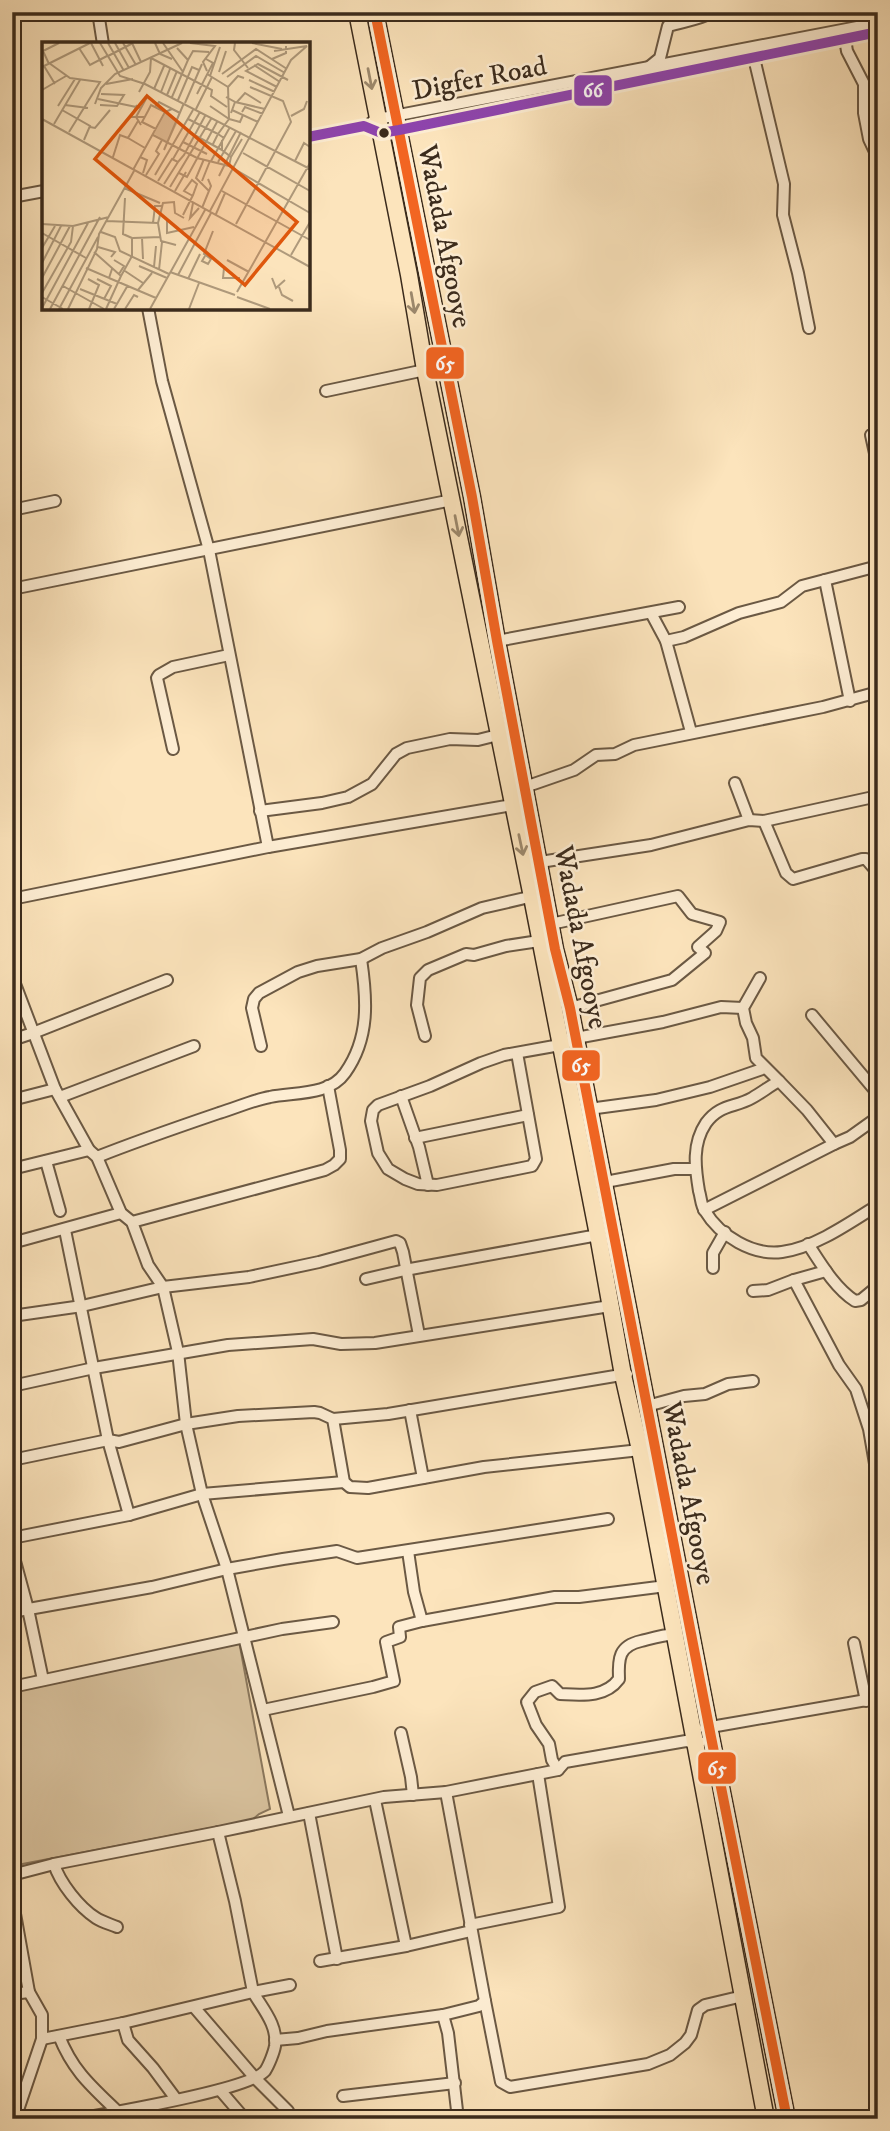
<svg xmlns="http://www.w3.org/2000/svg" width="890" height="2131" viewBox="0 0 890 2131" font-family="'IM FELL DW Pica',serif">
<rect width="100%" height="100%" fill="#fce4bc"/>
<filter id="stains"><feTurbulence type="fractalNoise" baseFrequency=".00286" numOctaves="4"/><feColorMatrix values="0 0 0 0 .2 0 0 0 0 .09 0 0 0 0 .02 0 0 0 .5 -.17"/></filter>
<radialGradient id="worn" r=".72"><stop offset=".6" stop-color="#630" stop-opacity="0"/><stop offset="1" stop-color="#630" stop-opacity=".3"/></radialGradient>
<polygon fill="#dbc5a1" stroke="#8b785e" stroke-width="2" points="239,1641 270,1809 259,1814 252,1820 12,1866 12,1691"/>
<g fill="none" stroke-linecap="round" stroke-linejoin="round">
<defs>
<g id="minor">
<polyline points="98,12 103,44"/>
<polyline points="845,39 847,51 864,84 864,113 869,139 878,158"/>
<polyline points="754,58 784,184 783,215 798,273 809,328"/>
<path d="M649 67 660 58 668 26C684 21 699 20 713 12"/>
<polyline points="372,122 378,119 878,23"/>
<polyline points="308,137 364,126 381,133 399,130 878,32"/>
<polyline points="12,197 44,191"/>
<polyline points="148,308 162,381 209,550 268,847"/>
<polyline points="326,391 425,370"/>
<polyline points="871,435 878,467"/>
<polyline points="12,510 55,501"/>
<polyline points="825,580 850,701"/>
<polyline points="12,589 452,500"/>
<polyline points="651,613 666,641 691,732"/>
<polyline points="497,641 679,607"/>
<polyline points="666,641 684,637 739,613 781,602 802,586 878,566"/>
<polyline points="173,749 157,678 159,675 173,667 229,655"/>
<polyline points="735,783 749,820"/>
<polyline points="519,791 525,787 574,770 596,755 615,754 634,745 823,707 878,692"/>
<polyline points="260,811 322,803 348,797 372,784 396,754 407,748 450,739 478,740 498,735"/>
<polyline points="764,821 786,873 793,879 862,859 866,859 878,873"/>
<polyline points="540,862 651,845 749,820 764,821 878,796"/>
<polyline points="12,899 268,847 518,804"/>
<polyline points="551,924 678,896 692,914 720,922 716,931 698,947 705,953 672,980 570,1008"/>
<polyline points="12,976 55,1089 89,1150 97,1157 121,1213 132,1222 148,1265 163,1287 178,1352 186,1424 202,1494 227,1569 289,1816"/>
<path d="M760 978 743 1008 746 1023 753 1038 756 1058 779 1081C770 1086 761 1093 752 1098 734 1108 720 1104 706 1123 692 1144 695 1167 699 1191 701 1197 701 1206 705 1211 720 1236 753 1256 782 1252 814 1248 851 1222 878 1205"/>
<polyline points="812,1015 878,1094"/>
<polyline points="425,1036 417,1005 420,978 428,970 466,954 474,955 506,946 539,941"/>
<polyline points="12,1040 33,1033 167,980"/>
<polyline points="261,1046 252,1008 254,999 259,993 298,972 317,966 361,959 382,948 427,932 482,908 538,895"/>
<polyline points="517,1053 536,1159 532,1166 437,1185 418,1184 405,1179 388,1169 378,1153 371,1121 373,1110 378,1105 430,1086 481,1063 504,1055 560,1045 576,1038 663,1022 721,1007 743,1008"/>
<polyline points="779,1081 807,1110 834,1144 850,1137 878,1117"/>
<polyline points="401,1096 419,1147 428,1185"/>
<polyline points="60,1097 194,1046"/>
<polyline points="12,1100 55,1089"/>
<polyline points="589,1109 656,1100 710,1087 765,1068"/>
<polyline points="415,1138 528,1115"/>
<path d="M97 1157C137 1141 178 1127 219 1113 236 1108 253 1100 270 1097 294 1092 329 1096 345 1073 370 1038 367 999 361 959"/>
<polyline points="46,1161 60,1211"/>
<polyline points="12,1169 89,1150"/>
<polyline points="600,1183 674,1169 696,1169"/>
<polyline points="704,1210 834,1144"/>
<polyline points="132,1222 325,1170 334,1165 340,1159 340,1150 328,1086"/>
<polyline points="65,1230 108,1440 129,1515"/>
<polyline points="12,1243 121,1213"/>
<path d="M808 1244C821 1264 835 1288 855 1301L861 1300 878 1286"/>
<polyline points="713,1268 713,1253 725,1232"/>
<polyline points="366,1279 405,1270 598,1235"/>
<polyline points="794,1280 839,1365 856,1389 869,1429 878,1481"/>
<polyline points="753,1291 768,1290 794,1280 826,1271"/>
<polyline points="12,1316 82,1306 163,1287 249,1277 319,1262 396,1241 400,1243 403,1252 419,1335"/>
<polyline points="12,1386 94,1368 228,1345 313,1339 341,1344 375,1343 610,1306"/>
<polyline points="647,1406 684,1396 705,1394 728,1384 753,1381"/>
<polyline points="410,1410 423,1478"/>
<polyline points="333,1419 388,1414 627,1374"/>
<polyline points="12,1460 108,1440 119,1442 186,1424 238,1416 314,1412 320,1413 333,1419 344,1482 350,1487 368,1488 484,1467 640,1450 644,1447"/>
<polyline points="12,1538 129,1515 202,1494 344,1482"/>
<polyline points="12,1550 28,1609 43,1680"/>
<polyline points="408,1551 414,1592 422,1621"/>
<polyline points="12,1612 152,1587 227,1569 283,1559 337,1551 357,1558 608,1519"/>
<polyline points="854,1643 866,1701"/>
<polyline points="12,1687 282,1629 333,1622"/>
<polyline points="263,1710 373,1687 394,1681 386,1642 400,1637 399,1627 422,1621 555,1597 579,1597 666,1586"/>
<polyline points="705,1728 878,1698"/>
<polyline points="401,1733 411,1777 413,1795"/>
<path d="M558 1770 552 1760 549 1744 536 1725 527 1702 535 1692 552 1686 560 1694C582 1695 605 1698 619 1679 618 1658 619 1646 641 1641 653 1638 663 1635 675 1634"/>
<polyline points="375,1800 406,1946"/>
<polyline points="309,1813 337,1959"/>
<path d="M54 1864C60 1883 79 1907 96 1918 102 1922 110 1924 117 1927"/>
<polyline points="12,1875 54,1864 218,1832 384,1797 446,1792 558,1770 565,1762 686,1741 696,1743 700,1742"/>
<polyline points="12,1897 29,1992 42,2015 42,2039 123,2023 253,1992 235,1901 218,1832"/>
<polyline points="470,1925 559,1907 538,1774"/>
<polyline points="320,1961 406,1946 471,1931"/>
<polyline points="12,1994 29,1992"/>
<polyline points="485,2001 501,2082 510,2087 648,2064 670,2055 685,2043 691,2035 698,2010 705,2005 743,1996"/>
<polyline points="194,2007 255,2078 288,2111 291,2119"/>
<polyline points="443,2015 448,2033 458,2119"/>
<polyline points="123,2023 128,2040 153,2068 176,2099"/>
<path d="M59 2036C73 2071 91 2086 117 2111"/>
<polyline points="275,2040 298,2038 327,2031 443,2015 479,2006 485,2001 446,1792"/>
<polyline points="220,2090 245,2119"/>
<polyline points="343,2096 455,2083"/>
<polyline points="15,2119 42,2039"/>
<path d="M77 2119C109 2113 249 2090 265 2071 269 2065 274 2052 275 2046 278 2025 262 2008 253 1992L290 1985"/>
</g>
<g id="highway">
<polyline points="357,12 409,275 425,370 532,897 598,1235 623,1375 640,1450 766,2119"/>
<polyline points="375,12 472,497 497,641 555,949 570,1008 711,1737 787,2119"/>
</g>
</defs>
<use href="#minor" stroke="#6b5944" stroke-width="14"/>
<use href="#highway" stroke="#3b2b1c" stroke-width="19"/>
<use href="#minor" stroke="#fdedd3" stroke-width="10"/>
<use href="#highway" stroke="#fce4bc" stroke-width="16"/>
<defs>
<polyline id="bus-1" points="375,12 472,497 497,641 555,949 570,1008 711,1737 787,2119"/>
<polyline id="bus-2" points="308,137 364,126 381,133 399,130 878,32"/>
</defs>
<use href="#bus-1" stroke="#fdedd3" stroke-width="16"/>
<use href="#bus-2" stroke="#fdedd3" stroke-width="16"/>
<use href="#bus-1" stroke="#f26522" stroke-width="10"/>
<use href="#bus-2" stroke="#8e44ad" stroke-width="10"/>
</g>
<defs><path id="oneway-shaft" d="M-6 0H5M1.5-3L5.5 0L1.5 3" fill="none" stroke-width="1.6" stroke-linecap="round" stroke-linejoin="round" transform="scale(1.75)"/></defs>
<g stroke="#9c886c">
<use href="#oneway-shaft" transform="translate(370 79) rotate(79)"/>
<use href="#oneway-shaft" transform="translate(413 303) rotate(80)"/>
<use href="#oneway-shaft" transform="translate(457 526) rotate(79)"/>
<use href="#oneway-shaft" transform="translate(521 845) rotate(78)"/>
</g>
<circle fill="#3b2b1c" stroke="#fdedd3" stroke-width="2.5" cx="384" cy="133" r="6"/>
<g text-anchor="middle" stroke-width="5" stroke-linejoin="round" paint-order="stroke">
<g font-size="28" fill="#3b2b1c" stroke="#fdedd3">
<text transform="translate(479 77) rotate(-11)" y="10">Digfer Road</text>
<text transform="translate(446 236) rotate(79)" y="10">Wadada Afgooye</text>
<text transform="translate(582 937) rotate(79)" y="10">Wadada Afgooye</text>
<text transform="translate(690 1493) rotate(79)" y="10">Wadada Afgooye</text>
</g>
</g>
<g transform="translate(42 42)">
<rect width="268" height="268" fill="#fce4bc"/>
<path d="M124 70 136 80 126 100 112 92Z" fill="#dbc5a1"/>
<path fill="none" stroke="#af9a7c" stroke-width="2" d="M49 1 61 24M58 1 78 34 103 42 268 127M66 1 82 29M73 1 87 26M81 1 94 23M90 1 99 20M113 1 118 12 130 17M121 1 141 30M148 1 173 4 161 20 165 29M193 1 192 8 206 26M210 1 240 7M37 6 48 23 65 14M232 9 265 4M66 14 91 1M109 16 170 48 169 54 185 65M230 17 244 11V4M146 18 151 9 167 10M7 21 28 36 58 40 27 90M7 22 1 9 17 1M212 23 238 40M2 24 13 42M0 25 48 1M177 30 184 9M165 32 186 45 187 77 198 80 201 73M180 32 214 7 245 27M168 34 178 5M185 35 214 14 243 31M207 38 233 50M268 39V61M64 42 91 37M186 45 196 34 202 36M235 45 204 29 216 22 246 38M112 47 122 24M0 48 24 34M97 50 108 30 109 16M119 50 128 27M155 52 171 21 164 17M125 53 135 29M130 55 146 18 135 6M184 55 193 60 189 71M56 57 99 66M136 58 150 25 157 28M193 60 223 67M195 60 203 51 219 61M143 61 160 22M53 62 59 46 73 32 140 1M23 63 46 66M58 63 75 64 82 53 59 52M95 63 89 75H103M16 64 33 37M168 64 187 77 176 92 182 96M113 65 117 60 138 71M154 67 170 35M20 68 48 84 42 98M190 68 216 80M200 70 203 65 221 72M249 74 262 67 265 59M0 77 268 225M146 77 176 92 171 102M96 79 86 96 103 106M12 82 38 38M99 83 94 75 105 55M48 85 53 86 68 68M114 87 100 80 106 69 109 63 123 70M145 89 180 108M111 93 155 116 187 124 268 171M180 98V108L189 115 187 124M141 100 165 112M122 108 142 61M201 111 268 149M71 115 78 93 86 96M98 115 105 118 101 131M189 115 200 97M131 117 158 70M162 117 154 136 167 149M169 119 188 85M253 119 262 101 268 105M176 120 194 89M91 128 123 70 130 67M137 131 145 135 175 80M104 133 117 112 114 109 120 98M113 133 151 68M177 134 199 90M116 139 130 117 136 120 142 113 163 74M160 139 168 119M122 142 136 120M128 145 169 77M82 146 118 161M133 149 144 130M180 149 268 198M151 161 148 176 157 166M160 166 169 144 166 137M168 169 249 18 265 4M174 172 183 151M141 173 151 153 155 142 150 138 142 149 151 154M125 177V191L152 185M64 179 116 181M111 181 113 164H120M0 182 31 184 67 175M194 182 249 80 241 59 208 45M59 190 73 195 78 209 127 232M0 191 44 216M91 196 119 195M100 196 101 217M134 203 119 199 116 181 121 161 132 160 133 171 142 176M56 205 73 210 69 215M0 206 13 184M52 210 79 234 64 267M249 213 268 180M163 214 160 219 166 222 169 217 162 212 171 189M72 218 82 224 77 232M185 218 207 230M0 221 19 184M97 224 125 236M112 225 114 204M44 226 67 236 70 227M182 226 181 236H198M117 228 120 200M83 229 101 241M128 230 193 253M136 233 169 171M79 234 90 214V196L81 192 83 156M0 236 28 184M67 236 114 256M230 236 234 246 243 238M46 237 57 243 47 267M55 237 69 244 62 257M146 237 158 212M21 244 62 267M237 245 240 253 251 259M38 247 75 262M96 248 110 231M195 250 268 121M0 251 29 200 31 184M0 255 21 267M195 255 228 267M0 266 46 181M8 267 58 175M17 267 56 195M26 267 55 207 57 192 92 129M72 267 86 243M83 267 92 253 96 255M108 267 163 168M147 267 157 241"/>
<path fill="#df570d" fill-opacity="0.15" stroke="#df570d" stroke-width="3.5" d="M105 54 255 180 203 243 53 117Z"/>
<rect width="268" height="268" fill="none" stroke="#3b2b1c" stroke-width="3.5"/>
</g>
<g stroke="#fdedd3" stroke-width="2.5">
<rect x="573" y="74" width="40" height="33" rx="7" fill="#8e44ad"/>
<rect x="425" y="346" width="40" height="34" rx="7" fill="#f26522"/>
<rect x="561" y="1049" width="40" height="33" rx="7" fill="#f26522"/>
<rect x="697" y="1751" width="40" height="34" rx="7" fill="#f26522"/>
</g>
<g font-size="19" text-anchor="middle" font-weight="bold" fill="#fff">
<text x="593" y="97">66</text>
<text x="445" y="370">65</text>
<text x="581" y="1072">65</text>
<text x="717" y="1775">65</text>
</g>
<rect width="890" height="2131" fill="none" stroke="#fce4bc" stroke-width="42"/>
<rect x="14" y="14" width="862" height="2103" fill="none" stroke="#3b2b1c" stroke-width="3.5"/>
<rect x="21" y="21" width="848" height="2089" fill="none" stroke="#3b2b1c" stroke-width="2"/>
<rect width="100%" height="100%" filter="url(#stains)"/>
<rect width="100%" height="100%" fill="url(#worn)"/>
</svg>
